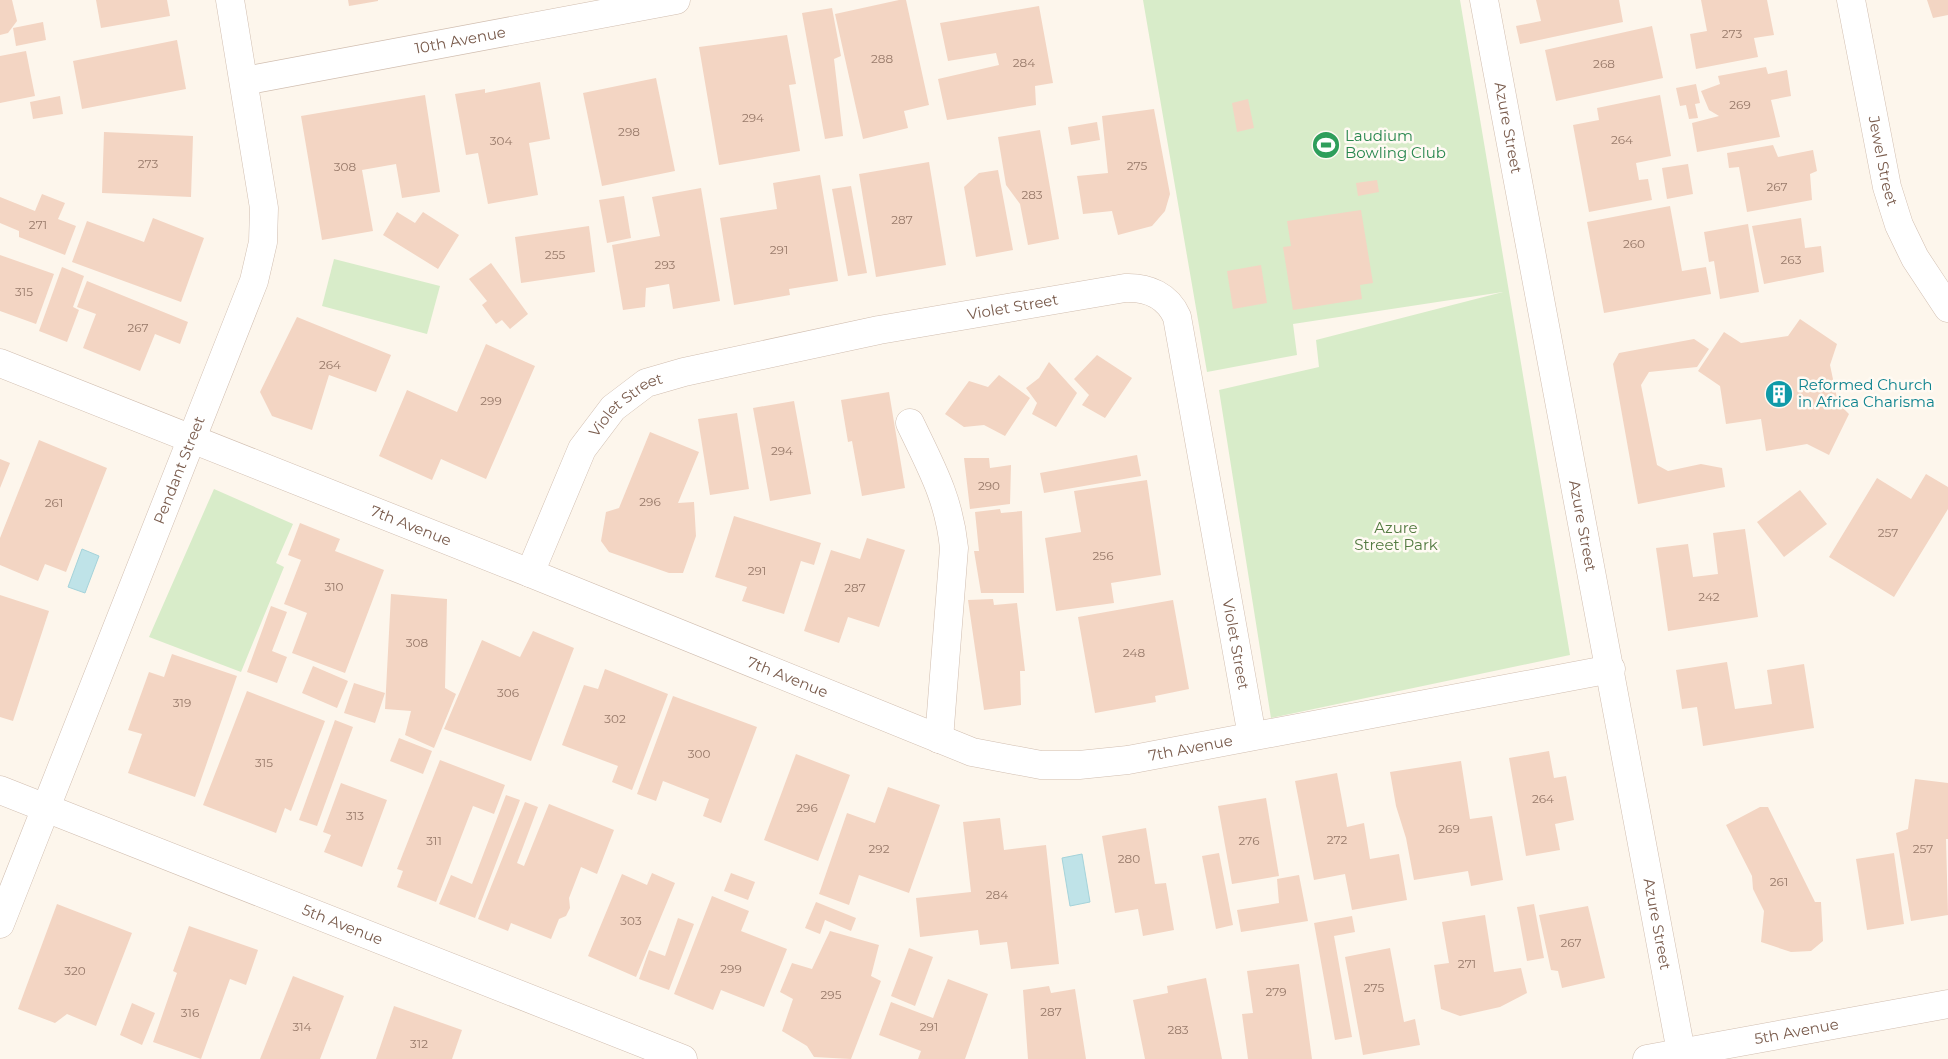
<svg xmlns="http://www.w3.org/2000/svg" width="1948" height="1059" viewBox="0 0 1948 1059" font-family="Montserrat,sans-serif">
<rect width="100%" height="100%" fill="#fdf6ec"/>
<g fill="#d8ecc9">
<polygon points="1143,0 1460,0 1570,655 1271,718 1219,390 1319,367 1316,340 1503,292 1293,324 1297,355 1207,372"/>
<polygon points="334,259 440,286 427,334 322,306"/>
<polygon points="214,489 293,524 276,563 284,567 241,672 149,637"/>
</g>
<g fill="#bfe3e8" stroke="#a5d3da">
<polygon points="82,549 99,556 85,593 68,587"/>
<polygon points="1082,854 1090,902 1070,906 1062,858"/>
</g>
<g fill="#f3d5c3">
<polygon points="0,0 12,0 17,21 8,33 0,35"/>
<polygon points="96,0 167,0 170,16 101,28"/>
<polygon points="348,0 378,0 378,1 349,6"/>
<polygon points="899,0 906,0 929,105 904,111 908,128 863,139 835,14"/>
<polygon points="1536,0 1619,0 1623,22 1520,44 1516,26 1541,21"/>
<polygon points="1701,0 1767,0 1774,35 1754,38 1758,57 1696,69 1690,34 1707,31"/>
<polygon points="1927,0 1948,0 1948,15 1933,18"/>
<polygon points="1039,6 1053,83 1035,86 1036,105 947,120 938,79 999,65 996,53 948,61 940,23"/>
<polygon points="832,8 841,56 834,59 843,136 825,139 802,13"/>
<polygon points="43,22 46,40 16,46 13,28"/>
<polygon points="1652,26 1663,78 1556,101 1545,50"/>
<polygon points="787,35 796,84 789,85 800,151 719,165 699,47"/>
<polygon points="177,40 186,89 82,109 73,61"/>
<polygon points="26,51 35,96 0,103 0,56"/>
<polygon points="1766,67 1768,74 1787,70 1791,96 1771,100 1780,137 1697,152 1692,123 1719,116 1709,110 1701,91 1720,84 1718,76"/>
<polygon points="656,78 675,171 602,186 583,93"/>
<polygon points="540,82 550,139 529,143 538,195 488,204 478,153 466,155 455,94 485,89 485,93"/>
<polygon points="1696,84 1700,103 1695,104 1698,118 1689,119 1686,105 1680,106 1676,88"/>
<polygon points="425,95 440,192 402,198 396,164 362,170 373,231 322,240 301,116"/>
<polygon points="1660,95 1671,156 1636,163 1639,180 1648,179 1652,200 1589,212 1573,125 1599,120 1597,108"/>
<polygon points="60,96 63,114 33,119 30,102"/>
<polygon points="1248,99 1254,128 1237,132 1232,103"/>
<polygon points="1154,109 1170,194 1165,211 1152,226 1118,235 1112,211 1083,214 1077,176 1108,173 1102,116"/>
<polygon points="1097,122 1100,140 1071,145 1068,127"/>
<polygon points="1040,130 1059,239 1028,245 1020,204 1006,185 998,137"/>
<polygon points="104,132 193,136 191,197 102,193"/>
<polygon points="1773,145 1778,157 1813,150 1817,171 1810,174 1812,200 1747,212 1739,167 1729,168 1727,153"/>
<polygon points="929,162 946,265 876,277 859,174"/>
<polygon points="1688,164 1693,194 1667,199 1662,168"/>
<polygon points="998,170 1013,250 976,257 964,187 979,173"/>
<polygon points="820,175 838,281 789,289 790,295 734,305 720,218 777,209 773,183"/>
<polygon points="1377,180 1379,192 1358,196 1356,183"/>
<polygon points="851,186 867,273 848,276 832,189"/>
<polygon points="701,188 720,301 673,309 669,284 646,288 645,307 623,310 612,245 660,236 652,197"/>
<polygon points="42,194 65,203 58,219 76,226 65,255 19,237 19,231 0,223 0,197 35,211"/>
<polygon points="624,196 631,238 607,243 599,200"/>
<polygon points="1670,206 1682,271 1706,267 1711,294 1604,313 1587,222"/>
<polygon points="1361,210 1373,283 1360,285 1362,299 1293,310 1283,247 1291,246 1287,221"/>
<polygon points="397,212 415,223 423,212 459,235 438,269 383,235"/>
<polygon points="153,218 204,238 181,302 72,262 87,221 144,242"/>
<polygon points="1801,218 1805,248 1821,246 1824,272 1764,284 1752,226"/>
<polygon points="1748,224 1759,292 1720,299 1714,261 1709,262 1704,232"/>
<polygon points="589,226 595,272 521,283 515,237"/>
<polygon points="0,255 54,274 36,324 0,311"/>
<polygon points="491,263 528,314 510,329 502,320 496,324 482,305 487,301 469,279"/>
<polygon points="1261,265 1267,303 1233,309 1227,271"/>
<polygon points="62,267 84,276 73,307 79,310 67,342 39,331"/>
<polygon points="87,281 188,322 180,344 155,334 140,371 83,348 96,314 77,307"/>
<polygon points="297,317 391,355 376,392 329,375 312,430 272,416 260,392"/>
<polygon points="1800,319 1837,344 1830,365 1838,403 1849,414 1829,455 1807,444 1766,451 1761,419 1726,424 1720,386 1698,371 1724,332 1741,343 1788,336"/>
<polygon points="1694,339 1709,349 1697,367 1649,372 1641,385 1657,465 1668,471 1701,464 1722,468 1725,487 1638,504 1613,364 1619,353"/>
<polygon points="486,344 535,366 486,479 441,459 432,480 379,456 407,390 457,412"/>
<polygon points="1097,355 1132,378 1105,418 1082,405 1089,395 1074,379"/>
<polygon points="1049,362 1077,393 1056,427 1032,414 1037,403 1026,388 1039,378"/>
<polygon points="999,375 1030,398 1005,436 984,425 964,427 945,414 969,381 988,387"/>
<polygon points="889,392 905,488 862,496 852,441 848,442 841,400"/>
<polygon points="794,401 811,494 770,501 753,408"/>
<polygon points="737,413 749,489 710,495 698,419"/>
<polygon points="650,432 699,452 678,503 694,502 696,536 683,573 669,573 609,552 601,541 606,512 619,508"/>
<polygon points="39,440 107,468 66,572 45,564 38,581 0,565 0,538"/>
<polygon points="1137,455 1141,476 1044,493 1040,473"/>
<polygon points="964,458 989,458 990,468 1011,465 1010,504 970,509"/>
<polygon points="0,459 10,463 0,488"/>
<polygon points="1926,474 1948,487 1948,509 1894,597 1829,557 1877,478 1911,499"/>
<polygon points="1147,480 1161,575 1111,583 1114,603 1056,611 1045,538 1081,532 1074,491"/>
<polygon points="1800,490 1827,524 1784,557 1757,522"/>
<polygon points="1000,509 1001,513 1022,511 1024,593 981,593 974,551 979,551 975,512"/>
<polygon points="734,516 821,543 814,565 801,561 784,614 742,601 747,587 715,577"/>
<polygon points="300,523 340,539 335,551 384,570 345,673 292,653 307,613 284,604 301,560 288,555"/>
<polygon points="1745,529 1758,617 1668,631 1656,548 1688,544 1693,577 1718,574 1713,533"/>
<polygon points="867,538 905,550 879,627 848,617 839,643 804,631 831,550 860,559"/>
<polygon points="391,594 447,599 445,688 456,694 434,748 405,735 411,711 385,709"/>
<polygon points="0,595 49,611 13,721 0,717"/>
<polygon points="993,599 994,605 1017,603 1025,671 1020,671 1021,705 984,710 968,600"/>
<polygon points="1173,600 1189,689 1155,696 1156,702 1095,713 1078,617"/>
<polygon points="271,606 287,612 272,651 287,657 277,683 247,672"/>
<polygon points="533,631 574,648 531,761 444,729 482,640 520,657"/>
<polygon points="172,654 237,676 195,797 128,773 142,734 128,730 149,672 164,677"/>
<polygon points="1727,662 1735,709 1772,704 1767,670 1804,664 1814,728 1703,746 1697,707 1682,709 1676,670"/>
<polygon points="313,666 348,681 337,708 302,693"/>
<polygon points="605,669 668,694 632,790 612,782 618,766 562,745 584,685 598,689"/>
<polygon points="354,683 385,693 375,723 344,713"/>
<polygon points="247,691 325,721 291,811 285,808 276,833 203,805"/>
<polygon points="673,696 757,727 721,823 703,816 709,799 663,781 656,801 637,794"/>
<polygon points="335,720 353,727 317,826 299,820"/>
<polygon points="399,738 432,751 423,774 390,761"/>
<polygon points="1549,751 1554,778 1566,776 1574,820 1555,824 1560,850 1526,856 1509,758"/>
<polygon points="796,754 850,775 818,861 764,840"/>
<polygon points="440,760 505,785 494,814 473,806 436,902 397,887 403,871 397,869"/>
<polygon points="1461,761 1470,819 1492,816 1503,880 1471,886 1468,871 1414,880 1406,838 1396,806 1390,772"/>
<polygon points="1337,773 1347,827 1364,823 1370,859 1399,854 1407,900 1352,910 1345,874 1314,880 1295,781"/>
<polygon points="1915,779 1948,783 1948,839 1946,839 1948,915 1911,921 1896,833 1908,829"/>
<polygon points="341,783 387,800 362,867 324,852 331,835 323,832"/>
<polygon points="888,787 940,805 909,893 859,875 849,905 819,894 847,813 875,823"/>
<polygon points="506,795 520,800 475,918 439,904 451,875 472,884"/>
<polygon points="1266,798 1279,876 1232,884 1218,806"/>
<polygon points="525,802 538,807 517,863 524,866 549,804 614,830 597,874 581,867 569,898 570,908 566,916 559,919 551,939 511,923 508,931 478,919"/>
<polygon points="1760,807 1768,807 1815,902 1821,902 1823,941 1811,951 1791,952 1761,942 1764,911 1753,889 1752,876 1726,825"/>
<polygon points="1000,818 1004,850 1046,845 1059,964 1011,969 1007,942 980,945 978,930 920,937 916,898 971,892 963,822"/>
<polygon points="1146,828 1155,884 1166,883 1174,930 1143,936 1138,909 1115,913 1102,836"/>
<polygon points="1219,853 1233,925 1216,929 1202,856"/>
<polygon points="1894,853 1904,924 1867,930 1856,859"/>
<polygon points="652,873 675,883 636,977 588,956 622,874 647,885"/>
<polygon points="731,873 755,882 748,900 724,891"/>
<polygon points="1299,875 1308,921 1241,932 1237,910 1279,903 1277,879"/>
<polygon points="712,896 749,911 741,931 787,949 764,1007 721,990 713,1010 674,994"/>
<polygon points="816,902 856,918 851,931 825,920 820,934 805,928"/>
<polygon points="57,904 132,933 96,1026 67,1014 55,1023 18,1009"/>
<polygon points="1534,904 1544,958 1527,961 1517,907"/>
<polygon points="1588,906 1605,978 1562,988 1558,971 1551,970 1539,915"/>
<polygon points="1485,915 1494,972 1521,968 1527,993 1500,1007 1460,1016 1441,1009 1434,965 1449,963 1442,922"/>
<polygon points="1352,916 1355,932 1334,936 1352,1037 1335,1040 1314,923"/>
<polygon points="678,918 694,924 669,990 639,979 649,950 665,956"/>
<polygon points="189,926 258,950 246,985 230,979 201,1059 153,1042 177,973 173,971"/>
<polygon points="830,931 879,945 871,976 881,981 851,1059 814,1057 807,1046 782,1031 793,999 780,992 792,963 812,969"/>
<polygon points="909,948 933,957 915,1006 891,996"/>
<polygon points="1390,948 1404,1022 1415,1019 1420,1045 1363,1055 1345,957"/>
<polygon points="1299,964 1312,1059 1248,1059 1242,1014 1253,1013 1247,971"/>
<polygon points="293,976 344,996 320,1059 260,1059"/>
<polygon points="1206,978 1222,1059 1145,1059 1133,1000 1168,993 1167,986"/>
<polygon points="948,979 988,994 965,1059 918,1059 921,1051 879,1035 891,1002 933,1018"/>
<polygon points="1049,986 1051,993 1075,989 1086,1059 1028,1059 1023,990"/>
<polygon points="132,1003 155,1013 142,1045 120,1035"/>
<polygon points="394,1006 462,1030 452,1059 376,1059"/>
</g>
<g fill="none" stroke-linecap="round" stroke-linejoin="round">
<defs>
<g id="minor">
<path id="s1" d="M1484 0 1681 1052"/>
<path id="s2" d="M1851 0 1887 187 1899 225 1915 258 1948 308"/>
<path id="s3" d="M244 81 676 0"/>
<path id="s4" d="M0 363 530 573 972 752 1041 765H1079L1128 760 1611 669"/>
<path d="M910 423C931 467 949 498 954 548L939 739"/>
<path id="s5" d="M530 573 582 449 613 408 646 383 684 372 879 330 1125 288C1148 287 1168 296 1177 317L1252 736"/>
<path id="s6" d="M0 790 683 1059"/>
<path id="s7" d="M0 924 254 281 263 242 264 208 230 0"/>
<path id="s8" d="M1647 1059 1948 1004"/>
</g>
</defs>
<use href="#minor" stroke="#d1beb0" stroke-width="29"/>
<use href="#minor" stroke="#fff" stroke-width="28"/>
</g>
<defs>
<symbol id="stadium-disc" viewBox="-11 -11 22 22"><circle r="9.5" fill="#2e9e5b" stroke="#fffaf3"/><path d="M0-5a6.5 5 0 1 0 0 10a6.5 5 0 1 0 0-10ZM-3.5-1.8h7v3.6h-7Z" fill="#fff"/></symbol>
<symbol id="building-disc" viewBox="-11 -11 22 22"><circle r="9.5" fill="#0f9aa8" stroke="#fffaf3"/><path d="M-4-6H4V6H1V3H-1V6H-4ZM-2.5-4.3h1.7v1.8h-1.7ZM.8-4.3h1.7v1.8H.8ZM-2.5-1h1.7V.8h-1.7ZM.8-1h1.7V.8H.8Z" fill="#fff"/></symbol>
</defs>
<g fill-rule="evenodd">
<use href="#stadium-disc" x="1310" y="129" width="32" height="32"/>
<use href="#building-disc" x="1763" y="378" width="32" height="32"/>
</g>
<g text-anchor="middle" stroke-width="5" stroke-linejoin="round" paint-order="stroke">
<g font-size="12" fill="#987a6a">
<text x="1732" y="38">273</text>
<text x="882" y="63">288</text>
<text x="1024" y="67">284</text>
<text x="1604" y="68">268</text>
<text x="1740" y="109">269</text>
<text x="753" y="122">294</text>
<text x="629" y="136">298</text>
<text x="1622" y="144">264</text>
<text x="501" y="145">304</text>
<text x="148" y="168">273</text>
<text x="1137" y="170">275</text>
<text x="345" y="171">308</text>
<text x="1777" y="191">267</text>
<text x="1032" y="199">283</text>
<text x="902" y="224">287</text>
<text x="38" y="229">271</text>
<text x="1634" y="248">260</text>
<text x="779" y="254">291</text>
<text x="555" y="259">255</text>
<text x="1791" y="264">263</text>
<text x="665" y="269">293</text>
<text x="24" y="296">315</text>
<text x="138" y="332">267</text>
<text x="330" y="369">264</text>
<text x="491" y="405">299</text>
<text x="782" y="455">294</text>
<text x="989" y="490">290</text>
<text x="650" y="506">296</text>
<text x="54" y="507">261</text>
<text x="1888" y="537">257</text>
<text x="1103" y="560">256</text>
<text x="757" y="575">291</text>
<text x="334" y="591">310</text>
<text x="855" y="592">287</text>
<text x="1709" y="601">242</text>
<text x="417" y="647">308</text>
<text x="1134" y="657">248</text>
<text x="508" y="697">306</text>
<text x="182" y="707">319</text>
<text x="615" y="723">302</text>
<text x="699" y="758">300</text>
<text x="264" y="767">315</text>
<text x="1543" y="803">264</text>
<text x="807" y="812">296</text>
<text x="355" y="820">313</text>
<text x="1449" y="833">269</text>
<text x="1337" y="844">272</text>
<text x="434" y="845">311</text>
<text x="1249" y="845">276</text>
<text x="879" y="853">292</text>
<text x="1923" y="853">257</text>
<text x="1129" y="863">280</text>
<text x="1779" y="886">261</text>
<text x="997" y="899">284</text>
<text x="631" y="925">303</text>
<text x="1571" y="947">267</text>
<text x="1467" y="968">271</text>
<text x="731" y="973">299</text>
<text x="75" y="975">320</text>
<text x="1374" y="992">275</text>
<text x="1276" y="996">279</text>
<text x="831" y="999">295</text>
<text x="1051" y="1016">287</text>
<text x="190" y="1017">316</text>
<text x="302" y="1031">314</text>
<text x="929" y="1031">291</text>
<text x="1178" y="1034">283</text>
<text x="419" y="1048">312</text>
</g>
<g font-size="15" fill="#7a5c4d" stroke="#fffaf3">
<text dy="5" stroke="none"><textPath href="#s3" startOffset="220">10th Avenue</textPath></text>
<text dy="5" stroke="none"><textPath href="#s1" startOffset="130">Azure Street</textPath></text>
<text dy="5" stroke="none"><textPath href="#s2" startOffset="164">Jewel Street</textPath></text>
<text dy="5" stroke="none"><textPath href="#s5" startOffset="602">Violet Street</textPath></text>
<text dy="5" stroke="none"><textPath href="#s5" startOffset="198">Violet Street</textPath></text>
<text dy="5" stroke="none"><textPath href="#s7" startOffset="488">Pendant Street</textPath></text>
<text dy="5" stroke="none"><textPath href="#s4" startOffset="442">7th Avenue</textPath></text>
<text dy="5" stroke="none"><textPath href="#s1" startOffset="535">Azure Street</textPath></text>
<text dy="5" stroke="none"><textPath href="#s5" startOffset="1112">Violet Street</textPath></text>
<text dy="5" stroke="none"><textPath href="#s4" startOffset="848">7th Avenue</textPath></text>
<text dy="5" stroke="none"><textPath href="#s4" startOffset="1268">7th Avenue</textPath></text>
<text dy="5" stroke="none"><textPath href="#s1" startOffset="940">Azure Street</textPath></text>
<text dy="5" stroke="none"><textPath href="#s6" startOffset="368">5th Avenue</textPath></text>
<text dy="5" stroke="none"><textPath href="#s8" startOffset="152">5th Avenue</textPath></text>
</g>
<g font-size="15" fill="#27864d" stroke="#fffaf3" text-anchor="start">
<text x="1345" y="141">Laudium<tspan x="1345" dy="17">Bowling Club</tspan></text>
</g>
<g font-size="15" fill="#0d838f" stroke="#fffaf3" text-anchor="start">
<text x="1798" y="390">Reformed Church<tspan x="1798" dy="17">in Africa Charisma</tspan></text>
</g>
<g font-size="15" fill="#537a41" stroke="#fffaf3">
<text x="1396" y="533">Azure<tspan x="1396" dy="17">Street Park</tspan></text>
</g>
</g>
</svg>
